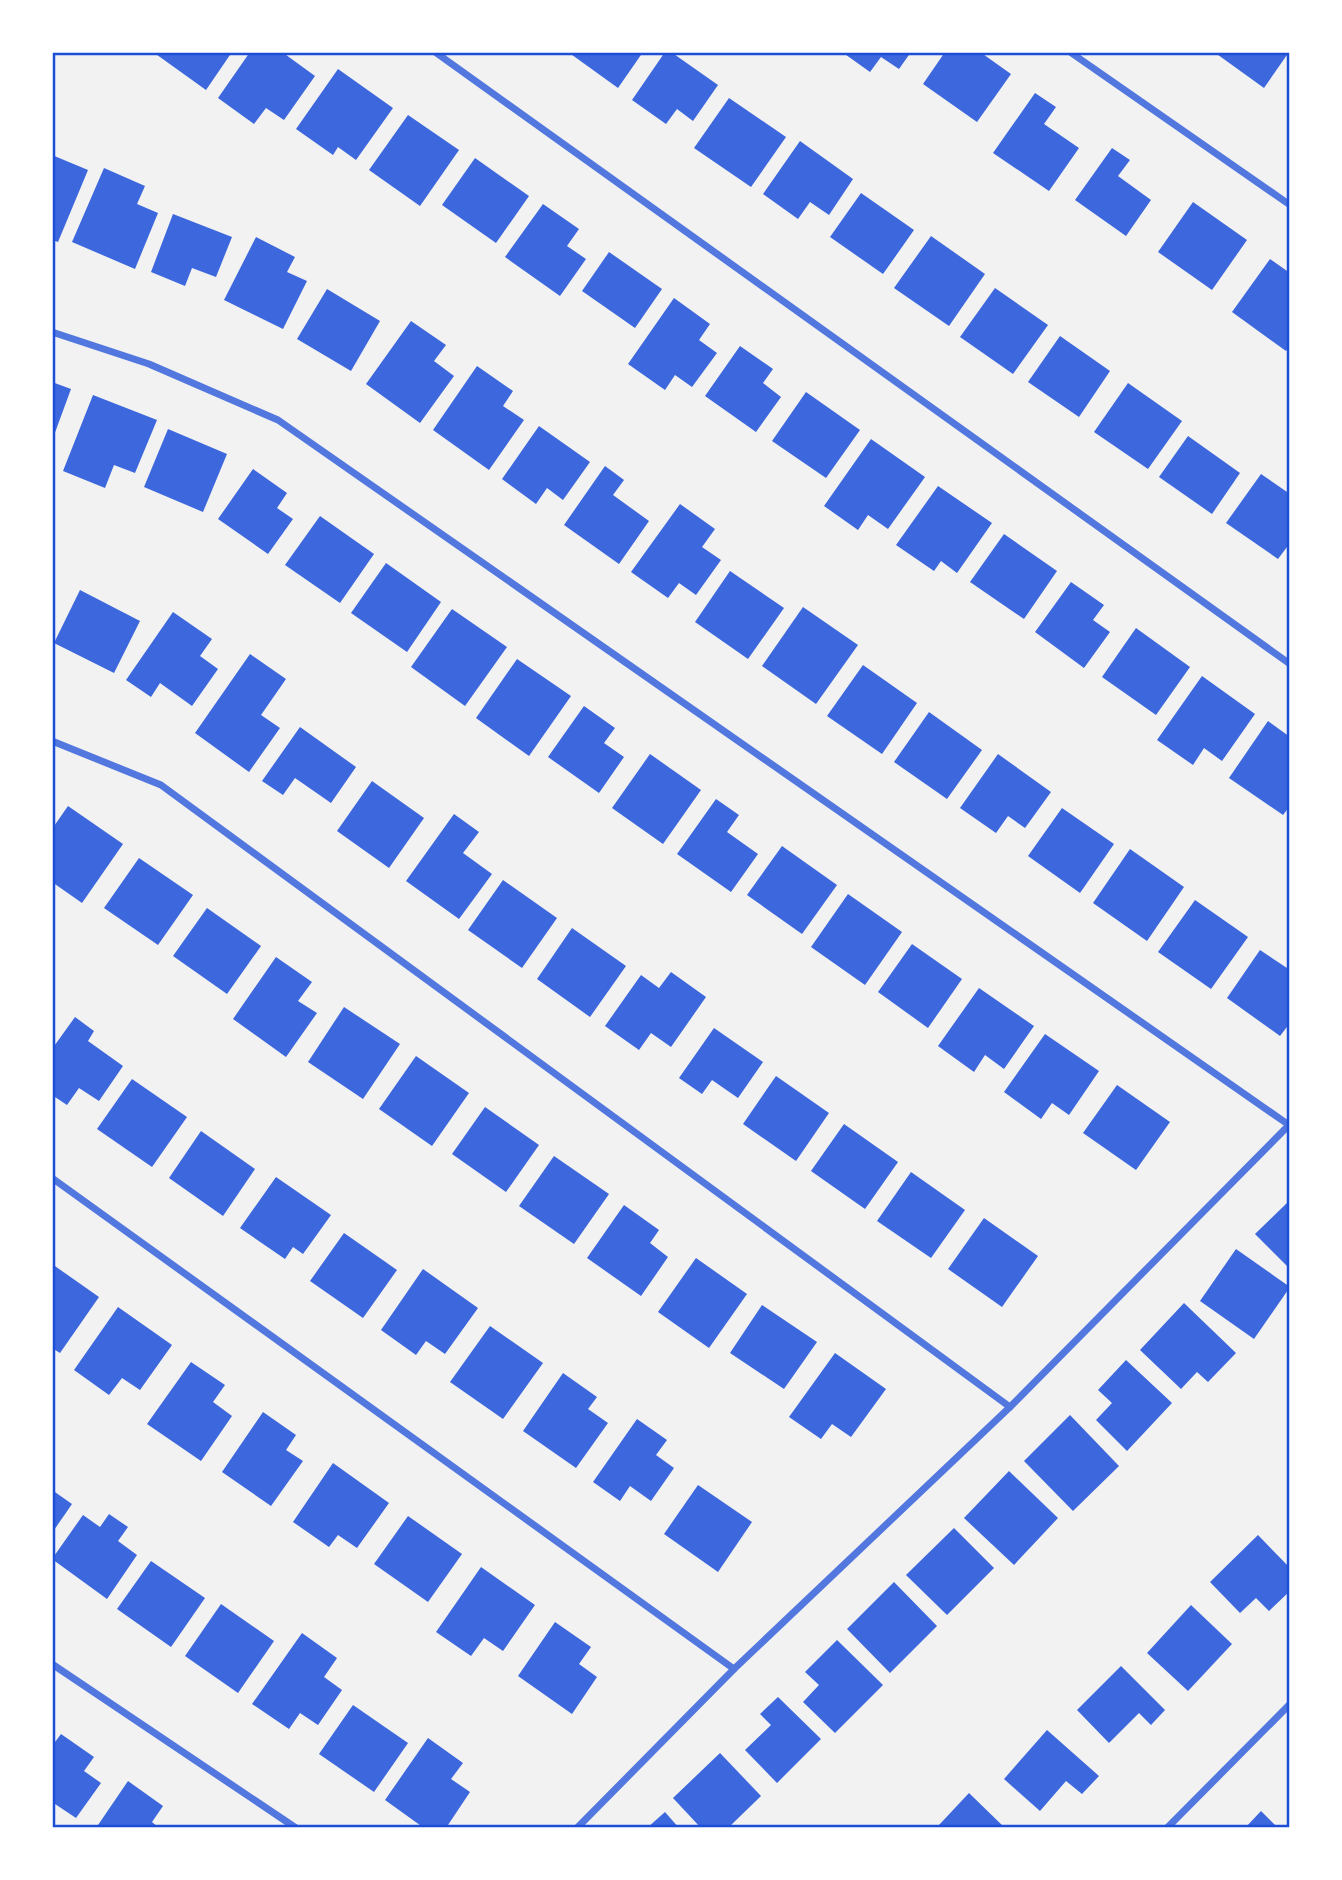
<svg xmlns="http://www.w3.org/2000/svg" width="1342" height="1880" viewBox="0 0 1342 1880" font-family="'Noto Sans',sans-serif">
<rect width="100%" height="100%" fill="#f2f2f2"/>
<g fill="#3d67dc">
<polygon points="153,52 232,52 206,90"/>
<polygon points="250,52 282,52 315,76 284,120 266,108 254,124 218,98"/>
<polygon points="568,52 643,52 618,88"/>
<polygon points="665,52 671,52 718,85 693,121 677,109 666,124 632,100"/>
<polygon points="842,52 911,52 899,69 881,57 870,72"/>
<polygon points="945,52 980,52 1011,74 977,122 923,84"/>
<polygon points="1214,52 1289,52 1264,88"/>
<polygon points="338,69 393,108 356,160 338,147 333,155 296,129"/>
<polygon points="1035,93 1056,107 1044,124 1079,148 1049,191 993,153"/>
<polygon points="729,98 786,137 751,187 694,148"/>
<polygon points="408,115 459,150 420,206 369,170"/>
<polygon points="800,141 853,179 829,215 810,202 798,219 763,194"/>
<polygon points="1112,148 1130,160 1118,176 1151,200 1126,236 1075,200"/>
<polygon points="52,155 88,170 58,242 52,240"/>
<polygon points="475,158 529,196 496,243 442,205"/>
<polygon points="104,168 145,186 137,204 158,213 135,269 72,242"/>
<polygon points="861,193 914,230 883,274 830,237"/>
<polygon points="1193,202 1247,240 1212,290 1158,252"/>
<polygon points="543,204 579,229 567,246 586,259 560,296 505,257"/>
<polygon points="173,214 232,237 216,277 192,268 185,286 151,272"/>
<polygon points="931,236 985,274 949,326 894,288"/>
<polygon points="256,237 295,257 287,272 307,281 283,329 224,300"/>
<polygon points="609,252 662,289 635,328 582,291"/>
<polygon points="1270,259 1290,273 1290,346 1286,351 1232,312"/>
<polygon points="995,288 1048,325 1013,374 960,337"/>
<polygon points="327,289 380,321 351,371 297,339"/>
<polygon points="674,298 710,324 699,340 717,353 692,387 675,375 665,390 628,364"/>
<polygon points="411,321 446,345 434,361 454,376 420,423 366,384"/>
<polygon points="1060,336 1110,371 1079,417 1028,382"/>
<polygon points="740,346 773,369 763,383 781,397 756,432 705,396"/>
<polygon points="477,366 513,391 503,406 524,420 489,470 433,430"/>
<polygon points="52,382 71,389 53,438 52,437"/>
<polygon points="1128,383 1182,421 1148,469 1094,432"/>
<polygon points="806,392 860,430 826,478 772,441"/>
<polygon points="93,395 157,420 135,473 114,465 105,488 63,471"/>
<polygon points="539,426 590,462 563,500 547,488 536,504 502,479"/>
<polygon points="168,429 227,454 203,512 144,487"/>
<polygon points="1188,436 1240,473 1212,514 1159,477"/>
<polygon points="871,439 925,477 888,529 868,515 858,530 824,506"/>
<polygon points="605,466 624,480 613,495 649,521 619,564 564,525"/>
<polygon points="253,469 287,493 277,508 293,519 268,554 218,519"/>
<polygon points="1261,474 1290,494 1290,543 1278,559 1226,523"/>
<polygon points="938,486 992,523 957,573 941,561 934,571 896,545"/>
<polygon points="680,504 715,529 702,547 721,560 696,595 679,583 668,598 631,572"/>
<polygon points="320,516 374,554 340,603 285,565"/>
<polygon points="1004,534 1057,571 1024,619 970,582"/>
<polygon points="386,563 441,602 407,652 351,613"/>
<polygon points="730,571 784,608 748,659 695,622"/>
<polygon points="1071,582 1104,605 1093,620 1110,632 1084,668 1035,632"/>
<polygon points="80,590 140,621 114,673 54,643"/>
<polygon points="803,607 858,645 816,704 762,666"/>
<polygon points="452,609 507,647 465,706 411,667"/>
<polygon points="173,612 212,639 200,656 218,669 192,706 160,683 151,697 126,680"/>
<polygon points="1136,628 1190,667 1156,715 1102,677"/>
<polygon points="250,654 286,679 261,715 280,728 249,772 195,733"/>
<polygon points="517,659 571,696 529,756 476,718"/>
<polygon points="863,665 917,703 882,754 827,716"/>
<polygon points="1202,676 1255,714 1222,761 1204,748 1193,765 1157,740"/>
<polygon points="584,706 615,728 604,743 624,757 599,793 548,757"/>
<polygon points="929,712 982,750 947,799 894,762"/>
<polygon points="1268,721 1290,737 1290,806 1283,815 1229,778"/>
<polygon points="300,727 356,767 331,803 295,778 283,795 262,781"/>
<polygon points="650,754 701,790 663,844 612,808"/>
<polygon points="998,754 1051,792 1025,828 1008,816 996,833 960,808"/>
<polygon points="372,781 424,818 389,868 337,831"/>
<polygon points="716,799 739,815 727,832 758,854 731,892 677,854"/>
<polygon points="68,806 123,844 82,903 52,882 52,829"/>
<polygon points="1062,808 1114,844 1080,893 1028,856"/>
<polygon points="454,814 479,832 463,853 492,874 459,919 406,881"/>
<polygon points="782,846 837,885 802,934 747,895"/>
<polygon points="1130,849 1184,887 1147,941 1093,903"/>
<polygon points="139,858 193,895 158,945 104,908"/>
<polygon points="503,880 557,918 522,968 468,930"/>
<polygon points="848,894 902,932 865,985 811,947"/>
<polygon points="1195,900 1248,937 1211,989 1158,952"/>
<polygon points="207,908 261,946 227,994 173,956"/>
<polygon points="572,928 626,966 590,1017 537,979"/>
<polygon points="912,944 962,979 928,1028 878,992"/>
<polygon points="1260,950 1290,970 1290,1023 1280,1036 1227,998"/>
<polygon points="276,957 312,982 298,1001 317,1013 286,1057 233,1019"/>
<polygon points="671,972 706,997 671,1047 651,1033 639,1050 605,1026 641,975 659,988"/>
<polygon points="979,988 1034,1026 1004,1069 985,1055 974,1072 938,1046"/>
<polygon points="344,1007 400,1044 363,1099 308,1062"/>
<polygon points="75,1017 94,1031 88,1041 123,1066 99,1101 79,1088 67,1105 52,1095 52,1049"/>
<polygon points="714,1028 763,1062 738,1098 712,1080 702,1094 679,1078"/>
<polygon points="1045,1034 1099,1071 1069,1115 1052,1103 1041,1119 1004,1092"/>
<polygon points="416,1056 469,1093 432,1146 379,1109"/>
<polygon points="776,1076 829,1113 796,1161 743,1124"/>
<polygon points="132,1079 187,1117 152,1167 97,1129"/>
<polygon points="1117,1085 1170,1122 1136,1170 1083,1133"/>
<polygon points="485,1107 539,1145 506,1192 452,1154"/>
<polygon points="844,1124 898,1162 865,1209 811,1171"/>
<polygon points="201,1131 255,1169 223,1216 169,1178"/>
<polygon points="554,1156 609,1194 574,1244 519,1206"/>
<polygon points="911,1172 965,1210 931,1258 877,1221"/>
<polygon points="276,1177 331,1215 303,1254 293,1247 285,1259 240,1228"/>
<polygon points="1290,1200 1290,1269 1255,1234"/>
<polygon points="624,1205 659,1230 650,1243 668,1257 641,1296 587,1258"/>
<polygon points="984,1218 1038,1256 1002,1307 948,1269"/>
<polygon points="344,1233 397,1270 363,1318 310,1281"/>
<polygon points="1236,1249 1290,1287 1254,1339 1200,1301"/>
<polygon points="696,1258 747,1294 709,1348 658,1312"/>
<polygon points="52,1264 99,1297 60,1353 52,1348"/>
<polygon points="423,1269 478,1308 445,1354 426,1341 416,1355 381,1330"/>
<polygon points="1184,1303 1236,1353 1208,1382 1197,1372 1181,1389 1140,1350"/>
<polygon points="762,1305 817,1342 784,1389 730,1353"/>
<polygon points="118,1307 172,1345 140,1390 122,1378 109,1395 74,1370"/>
<polygon points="490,1326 543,1363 503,1419 450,1382"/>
<polygon points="835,1353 886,1389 851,1437 832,1424 821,1439 789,1417"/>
<polygon points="1126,1360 1172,1403 1127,1451 1096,1420 1112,1403 1098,1390"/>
<polygon points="191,1362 225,1385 213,1402 232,1416 201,1461 147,1424"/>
<polygon points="563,1373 597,1397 588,1409 608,1423 576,1468 523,1431"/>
<polygon points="263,1412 296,1435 286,1450 303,1461 271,1506 222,1472"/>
<polygon points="1070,1415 1119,1466 1073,1511 1024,1461"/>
<polygon points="637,1419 667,1440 656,1455 674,1468 651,1501 630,1486 620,1501 593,1482"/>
<polygon points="333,1463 389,1503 357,1548 338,1535 329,1547 293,1522"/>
<polygon points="1009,1471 1058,1518 1014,1565 964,1518"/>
<polygon points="698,1485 752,1522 718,1572 664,1534"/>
<polygon points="52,1490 72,1504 52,1533"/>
<polygon points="109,1514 128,1527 118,1541 137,1555 107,1599 52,1559 83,1515 100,1527"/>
<polygon points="408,1516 462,1554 428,1602 374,1564"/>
<polygon points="954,1528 994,1568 947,1615 906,1575"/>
<polygon points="1258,1535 1290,1568 1290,1591 1269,1611 1256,1598 1240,1613 1210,1582"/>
<polygon points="151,1561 205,1598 171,1647 117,1609"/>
<polygon points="481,1567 535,1605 503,1651 484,1638 471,1656 436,1632"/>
<polygon points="894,1582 937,1626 890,1673 847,1629"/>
<polygon points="221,1604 274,1641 238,1693 185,1656"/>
<polygon points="1191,1605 1232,1644 1188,1691 1147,1653"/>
<polygon points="555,1622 591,1647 579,1664 597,1677 572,1714 518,1676"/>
<polygon points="302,1633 337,1658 324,1677 342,1690 318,1725 300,1713 289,1729 252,1704"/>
<polygon points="837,1640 883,1685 835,1733 803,1702 819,1685 805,1672"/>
<polygon points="1121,1666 1165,1710 1151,1725 1139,1713 1109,1743 1077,1710"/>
<polygon points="778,1697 821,1739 777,1783 745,1750 771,1725 760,1714"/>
<polygon points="353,1705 408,1743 374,1792 319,1754"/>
<polygon points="1047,1730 1099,1776 1082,1794 1066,1781 1040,1811 1004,1779"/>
<polygon points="61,1734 94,1757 84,1771 101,1783 76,1818 52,1802 52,1746"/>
<polygon points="428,1738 463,1763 451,1779 470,1792 446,1828 424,1828 385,1800"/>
<polygon points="720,1753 761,1796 728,1828 701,1828 673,1798"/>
<polygon points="128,1781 163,1806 152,1822 159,1828 96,1828"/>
<polygon points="969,1793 1005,1828 942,1828 939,1825"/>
<polygon points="1261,1811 1278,1828 1245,1828"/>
<polygon points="665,1812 679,1828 647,1828"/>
</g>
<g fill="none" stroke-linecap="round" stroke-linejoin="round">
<g stroke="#5277de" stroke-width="7">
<polyline points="435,52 1290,664"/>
<polyline points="1070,52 1290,205"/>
<polyline points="52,332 149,364 278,420 1289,1125"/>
<polyline points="52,741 161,785 1010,1407"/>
<polyline points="52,1178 734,1669"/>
<polyline points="52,1664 296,1828"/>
<polyline points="577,1828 734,1669 1010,1407 1290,1124"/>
<polyline points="1167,1828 1290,1704"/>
</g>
</g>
<rect width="1342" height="1880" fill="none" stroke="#ffffff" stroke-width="108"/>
<rect x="54" y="54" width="1234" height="1772" fill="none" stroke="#1d4ed8" stroke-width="2.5"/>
</svg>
